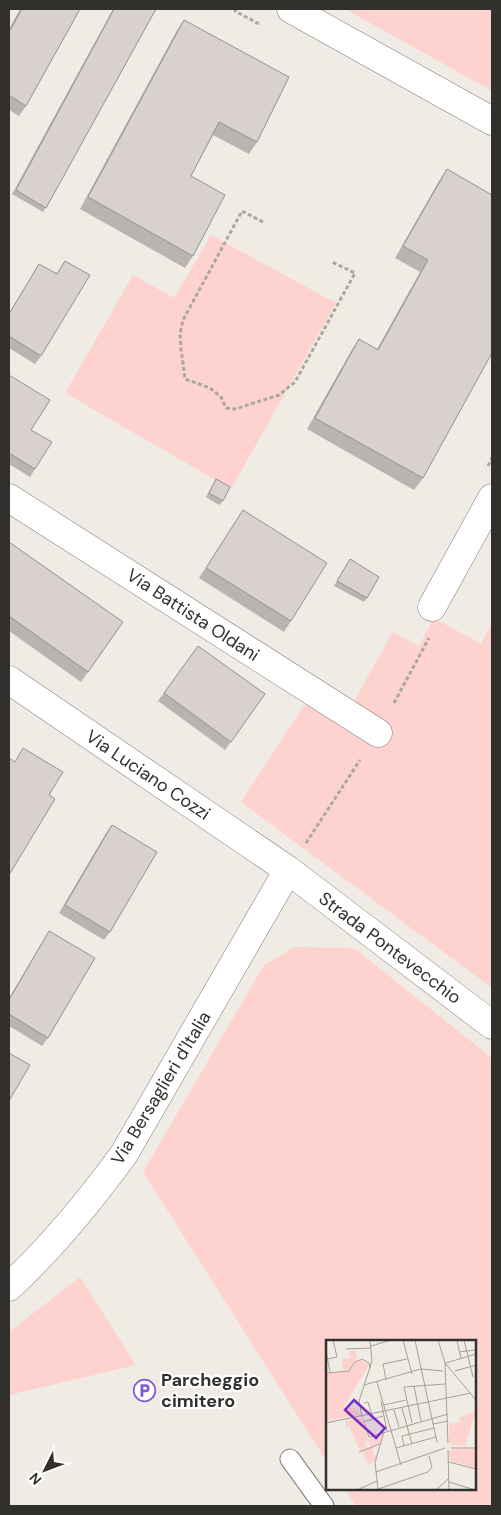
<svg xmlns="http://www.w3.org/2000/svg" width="501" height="1515" viewBox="0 0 501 1515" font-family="'DM Sans',sans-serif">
<rect width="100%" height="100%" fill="#f0ece5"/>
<g fill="#fed2cf">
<polygon points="345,9 492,9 492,91"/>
<polygon points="211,235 336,303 231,489 65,393 133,275 174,298"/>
<polygon points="434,618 481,644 492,623 492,988 241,802 309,698 345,717 393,632 419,646"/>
<polygon points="295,947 354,948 492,1058 492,1506 356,1506 345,1489 475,1489 475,1341 327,1341 327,1462 143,1172 264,965"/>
<polygon points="80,1277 136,1365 9,1395 9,1332"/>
</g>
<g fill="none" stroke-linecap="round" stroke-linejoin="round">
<defs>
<polyline id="service" points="290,1459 324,1506"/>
<g id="minor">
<polyline points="291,9 492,121"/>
<polyline points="9,498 378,733"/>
<polyline points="432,607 492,498"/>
</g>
<g id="tertiary">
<polyline points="9,680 288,870 492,1025"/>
<path d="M9 1287C52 1247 89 1202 124 1154L288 870"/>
</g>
</defs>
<use href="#service" stroke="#817d78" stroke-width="21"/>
<use href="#minor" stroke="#817d78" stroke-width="29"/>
<use href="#tertiary" stroke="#817d78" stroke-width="29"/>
<g stroke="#aba8a2" stroke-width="3" stroke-dasharray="4 2.5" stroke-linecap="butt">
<polyline points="237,9 235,11 261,25"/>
<polyline points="263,222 242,211 183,320 180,334 181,349 185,379 210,388 221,397 226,408 235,409 279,395 295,382 355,273 332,262"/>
<polyline points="488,466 492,458"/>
<polyline points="394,703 429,638"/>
<polyline points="306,843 360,760"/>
</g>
<use href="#service" stroke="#fff" stroke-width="19"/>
<use href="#minor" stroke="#fff" stroke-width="28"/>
<use href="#tertiary" stroke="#fff" stroke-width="28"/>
</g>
<g fill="#bab4b0">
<polygon points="20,9 80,9 26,106 19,116 9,110 9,29"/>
<polygon points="113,9 156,9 43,212 12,194"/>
<polygon points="184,20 257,142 249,154 213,135 191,176 193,256 185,268 80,209 176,32"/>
<polygon points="447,169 423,478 414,490 307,429 351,351 359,339 377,349 420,272 395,258 439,181"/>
<polygon points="65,261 41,356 35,364 9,348 9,313 39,264 57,274"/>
<polygon points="9,375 31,430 35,469 30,477 9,464"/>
<polygon points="216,479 223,501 219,505 206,497"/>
<polygon points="243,510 291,621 284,632 199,578"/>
<polygon points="9,542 123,622 81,682 9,631"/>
<polygon points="347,564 367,598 364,602 334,586"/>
<polygon points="198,646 265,694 225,750 158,701"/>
<polygon points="112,825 110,932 104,940 59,913 106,833"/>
<polygon points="49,931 48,1038 42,1046 9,1026 9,998 44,939"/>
</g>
<g fill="#d8d1cd" stroke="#979290">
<polygon points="22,9 80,9 26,106 9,95 9,32"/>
<polygon points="114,9 156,9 46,208 16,190"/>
<polygon points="184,20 289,77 257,142 219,122 191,176 225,195 193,256 88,197"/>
<polygon points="447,169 492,195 492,353 423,478 315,418 359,339 378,350 428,260 403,246"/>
<polygon points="65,261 90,275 41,356 9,336 9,314 39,264 57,274"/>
<polygon points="9,375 50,400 31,430 52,442 35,469 9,453"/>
<polygon points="216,479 230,487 223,501 209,493"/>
<polygon points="243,510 327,563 291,621 206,568"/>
<polygon points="9,542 123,622 88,672 9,616"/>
<polygon points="350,559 379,577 367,598 337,581"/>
<polygon points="198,646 265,694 231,742 164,693"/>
<polygon points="23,748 63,772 49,795 55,799 9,875 9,758 15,762"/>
<polygon points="112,825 157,852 110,932 65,905"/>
<polygon points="49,931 95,958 48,1038 9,1014 9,1000"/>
<polygon points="9,1053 30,1065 9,1101"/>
</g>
<defs>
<symbol id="parking-ring" viewBox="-11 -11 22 22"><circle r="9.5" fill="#fff" stroke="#815bd6" stroke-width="1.5"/><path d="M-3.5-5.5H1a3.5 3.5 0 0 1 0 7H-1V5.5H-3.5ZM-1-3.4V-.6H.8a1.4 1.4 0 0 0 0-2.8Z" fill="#815bd6"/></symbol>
</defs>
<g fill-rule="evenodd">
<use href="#parking-ring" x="132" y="1378" width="25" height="25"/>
</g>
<g text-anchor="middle" stroke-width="4.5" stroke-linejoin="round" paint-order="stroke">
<g font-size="18" fill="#31302d" stroke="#fff">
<text transform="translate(193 615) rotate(33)" y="6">Via Battista Oldani</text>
<text transform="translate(148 775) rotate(34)" y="6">Via Luciano Cozzi</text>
<text transform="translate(390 948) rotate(37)" y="6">Strada Pontevecchio</text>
<text transform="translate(161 1088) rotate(-59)" y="6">Via Bersaglieri d'Italia</text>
</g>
<g font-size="18" font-weight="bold" fill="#31302d" stroke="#fff" text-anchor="start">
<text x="161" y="1386">Parcheggio<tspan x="161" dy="21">cimitero</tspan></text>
</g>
</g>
<g transform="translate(326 1340)">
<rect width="150" height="150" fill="#f0ece5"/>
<path d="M30 10 31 18 24 30H17L16 19 24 18 23 11ZM35 20 43 25 13 74 0 82V33L24 31 31 21ZM19 67 32 69 34 75 6 80ZM150 71 139 106 127 105 123 102V84L134 82V77ZM38 78 42 99 58 93 54 104 45 107 42 101 39 102 41 108 34 111 23 86 20 87V80ZM48 106 47 113 53 119 42 125 36 111ZM126 109H150V128L125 121 122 113Z" fill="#fed2cf"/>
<path fill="none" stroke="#a4a19b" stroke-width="1" d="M77 0 86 34M89 0 111 102M112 0 119 23 150 60M131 0 135 19M138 0 147 37M45 6 65 0M20 9 45 8M0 11 4 32M133 12 149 10M2 19 11 17 7 0M119 23 122 103M120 23 150 14M95 29 117 31M129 31 150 25M0 33 23 31 29 22 36 19 43 23 44 28M60 40 57 24 81 19M51 42 75 125M38 45 95 29M88 46 95 81M55 61 61 91M38 63 42 62 46 75M58 65 80 60M76 68 86 104M68 70 73 87M36 77 33 61 46 21 44 0M37 82 57 76M0 83 145 53M86 83 78 47 119 44M107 84 122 81M39 85 43 97 122 74M78 106 76 96 108 88M70 108 110 97M125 108H150M122 110 123 150M33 112 54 104M123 122 150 129M50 132 119 108M123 142 149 150M52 149 102 132 106 127 103 116M52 149 49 122 58 92M31 150 51 141M110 150 122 139"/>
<path fill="#7b2cbf" fill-opacity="0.15" stroke="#7b2cbf" stroke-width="2.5" d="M28 60 59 88 50 98 19 70Z"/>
<rect width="150" height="150" fill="none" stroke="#31302d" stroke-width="2.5"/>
</g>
<rect width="501" height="1515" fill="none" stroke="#31302d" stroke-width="20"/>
<g transform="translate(45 1470) rotate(228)" stroke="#ffffff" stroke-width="4" paint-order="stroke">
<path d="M0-4L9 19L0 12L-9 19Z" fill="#31302d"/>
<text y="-8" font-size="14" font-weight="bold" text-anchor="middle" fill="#31302d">N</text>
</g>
</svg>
